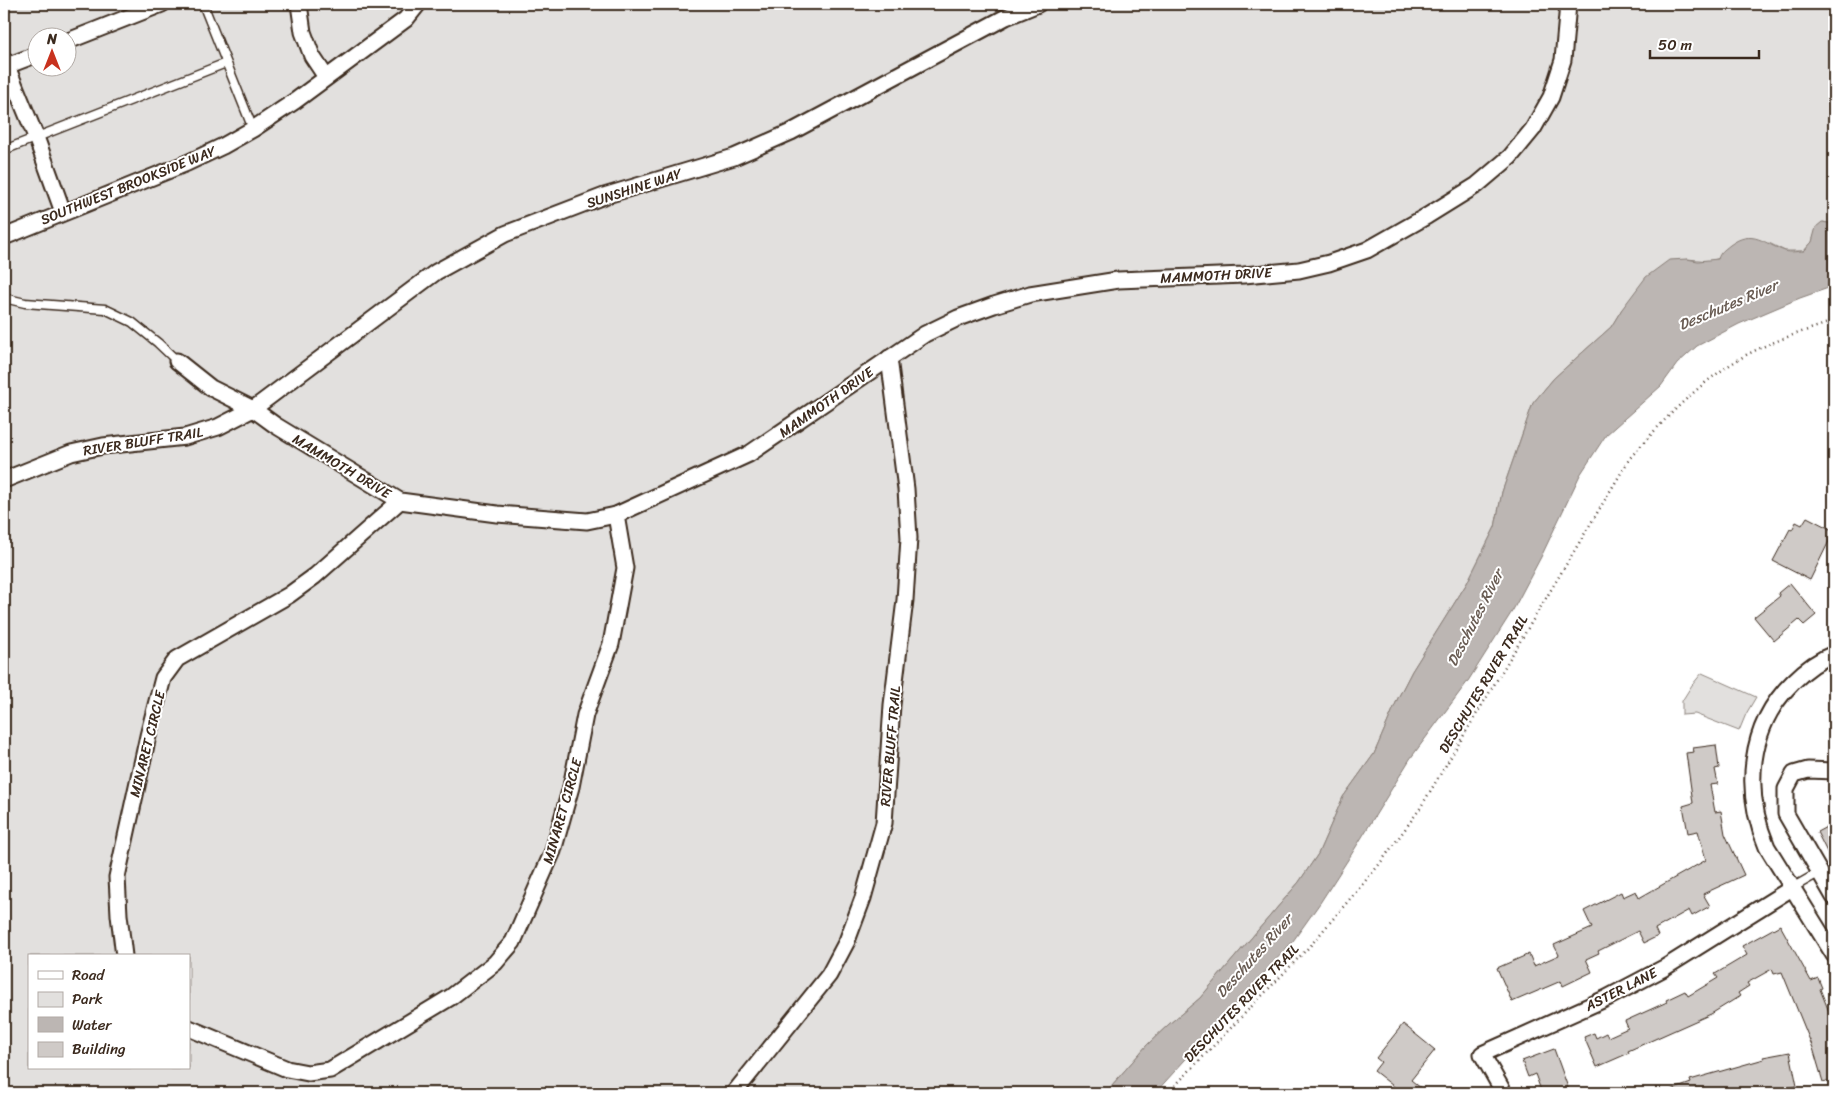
<svg xmlns="http://www.w3.org/2000/svg" width="1838" height="1097" viewBox="0 0 1838 1097" font-family="Sriracha,sans-serif">
<rect width="100%" height="100%" fill="#fff"/>
<filter id="ink" filterUnits="userSpaceOnUse"><feTurbulence type="fractalNoise" baseFrequency=".02" numOctaves="2"/><feDisplacementMap in="SourceGraphic" scale="10" xChannelSelector="R" yChannelSelector="G"/><feConvolveMatrix kernelMatrix="1 2 1 2 8 2 1 2 1" color-interpolation-filters="sRGB"/></filter>
<g filter="url(#ink)">
<g fill="#e2e0de" stroke="#8e857e" fill-rule="evenodd">
<path d="M4 4H1834V224L1823 222 1817 227 1812 242 1804 251H1785L1769 243 1710 261 1687 259 1622 309 1611 327 1554 378 1533 403 1502 492 1495 527 1467 583 1412 671 1398 698 1374 754 1343 797 1318 854 1299 882 1200 998 1168 1025 1147 1045 1105 1093H4ZM38 38H68V68H38ZM29 956H189V1068H29Z"/>
<polygon points="1702,673 1756,697 1746,714 1739,731 1695,714 1682,715 1682,701 1692,685"/>
</g>
<path fill="#bcb6b3" stroke="#887e77" d="M1822 222 1834 224V286L1800 298 1739 324 1697 346 1677 364 1661 386 1606 435 1580 475 1541 557 1513 610 1468 681 1410 759 1351 855 1320 903 1293 941 1155 1093H1105L1147 1045 1168 1025 1200 998 1299 882 1318 854 1343 797 1374 754 1398 698 1412 671 1467 583 1495 527 1502 492 1533 403 1554 378 1611 327 1622 309 1646 277 1669 260 1687 259 1698 261 1718 259C1720 252 1724 250 1730 245 1753 228 1764 244 1785 251 1791 253 1798 251 1804 251L1812 242 1816 227Z"/>
<g fill="#cfcac7" stroke="#3b2a1e">
<polygon points="1807,517 1834,531 1810,580 1773,561 1790,529 1792,530 1796,522 1802,525"/>
<polygon points="1790,583 1816,615 1804,625 1799,620 1774,641 1754,617 1780,596 1778,593"/>
<polygon points="1716,745 1719,768 1715,769 1718,784 1710,785 1715,812 1721,811 1725,834 1744,875 1703,894 1710,906 1692,916 1689,910 1655,929 1658,936 1644,943 1638,931 1598,951 1599,953 1586,959 1592,972 1563,986 1561,981 1512,1002 1497,968 1529,954 1534,966 1559,955 1554,945 1592,928 1584,911 1621,892 1623,897 1636,891 1639,898 1706,860 1698,831 1688,833 1683,806 1693,803 1686,753 1694,752 1693,748"/>
<polygon points="1834,823 1834,866 1817,832"/>
<polygon points="1780,925 1811,981 1818,978 1822,988 1820,989 1834,1024 1834,1079 1823,1082 1813,1048 1782,972 1774,974 1772,969 1747,983 1749,986 1738,993 1740,996 1711,1014 1628,1051 1629,1053 1597,1067 1584,1037 1594,1033 1596,1038 1606,1033 1608,1037 1628,1028 1625,1021 1667,1002 1666,1000 1685,991 1688,996 1718,978 1715,974 1747,955 1742,946"/>
<polygon points="1403,1024 1435,1050 1411,1080 1427,1093 1402,1093 1374,1071 1381,1062 1376,1058"/>
<polygon points="1554,1049 1570,1093 1542,1093 1535,1074 1528,1077 1522,1061"/>
<polygon points="1790,1052 1797,1086 1785,1088 1786,1092 1778,1093 1666,1093 1666,1092 1691,1083 1690,1080 1764,1059 1763,1057"/>
</g>
<g fill="none" stroke-linecap="round" stroke-linejoin="round">
<defs>
<g id="service">
<polyline points="203,4 253,129"/>
<polyline points="4,150 226,63"/>
<polyline points="4,298 25,303 105,309 132,322 158,343 177,361"/>
<polyline points="1792,888 1820,872"/>
</g>
<g id="minor">
<polyline points="299,4 303,32 312,56 326,77"/>
<polyline points="68,41 162,4"/>
<polyline points="4,59 36,137 63,212"/>
<polyline points="4,67 38,54"/>
<polyline points="4,237 187,163 223,146 253,129 295,101 406,19 418,4"/>
<polyline points="177,361 211,388 253,409 275,425 400,501 497,514 587,521 616,515 749,454 925,334 958,318 994,305 1030,294 1118,280 1244,275 1299,270 1329,263 1367,250 1427,216 1477,185 1510,157 1533,129 1551,97 1563,60 1568,4"/>
<polyline points="4,480 71,453 103,446 185,437 218,427 253,409 436,272 505,234 604,196 734,157 791,132 1006,17 1038,4"/>
<path d="M1834 654C1818 660 1805 670 1793 682 1748 726 1743 791 1767 847L1834 955"/>
<polyline points="1834,771 1808,770 1794,774 1786,789 1786,814 1834,897"/>
<polyline points="124,956 119,915 117,877 148,736 163,678 177,659 289,595 315,576 400,501"/>
<polyline points="189,1028 287,1069 308,1073 330,1070 451,997 495,963 513,942 553,851 571,787 585,715 611,644 625,568 616,515"/>
<polyline points="734,1093 829,975 847,941 863,898 884,823 892,705 905,600 909,538 906,489 889,358"/>
<polyline points="1504,1093 1482,1054 1607,998 1664,968 1792,888"/>
</g>
</defs>
<use href="#service" stroke="#3b2a1e" stroke-width="11"/>
<use href="#minor" stroke="#3b2a1e" stroke-width="19"/>
<path stroke="#3b2a1e" stroke-width="2.5" stroke-dasharray="1 4" stroke-linecap="butt" d="M1168 1093 1310 946 1378 866 1419 810 1630 458C1665 418 1702 379 1748 354 1775 340 1805 331 1834 321"/>
<use href="#service" stroke="#fff" stroke-width="8"/>
<use href="#minor" stroke="#fff" stroke-width="15"/>
</g>
</g>
<g text-anchor="middle" stroke-width="4" stroke-linejoin="round" paint-order="stroke">
<g font-size="14" fill="#3b2a1e" stroke="#fff">
<text transform="translate(128 185) rotate(-22)" y="5">SOUTHWEST BROOKSIDE WAY</text>
<text transform="translate(634 188) rotate(-18)" y="5">SUNSHINE WAY</text>
<text transform="translate(1216 275) rotate(-3)" y="5">MAMMOTH DRIVE</text>
<text transform="translate(826 402) rotate(-35)" y="5">MAMMOTH DRIVE</text>
<text transform="translate(143 441) rotate(-9)" y="5">RIVER BLUFF TRAIL</text>
<text transform="translate(342 466) rotate(31)" y="5">MAMMOTH DRIVE</text>
<text transform="translate(1483 684) rotate(-59)" y="5">DESCHUTES RIVER TRAIL</text>
<text transform="translate(147 744) rotate(-76)" y="5">MINARET CIRCLE</text>
<text transform="translate(890 746) rotate(-85)" y="5">RIVER BLUFF TRAIL</text>
<text transform="translate(562 811) rotate(-74)" y="5">MINARET CIRCLE</text>
<text transform="translate(1621 989) rotate(-27)" y="5">ASTER LANE</text>
<text transform="translate(1241 1003) rotate(-46)" y="5">DESCHUTES RIVER TRAIL</text>
</g>
<g font-size="15" font-style="italic" fill="#685b52" stroke="#fff">
<text transform="translate(1728 305) rotate(-23)" y="5">Deschutes River</text>
<text transform="translate(1475 618) rotate(-63)" y="5">Deschutes River</text>
<text transform="translate(1254 956) rotate(-48)" y="5">Deschutes River</text>
</g>
</g>
<rect width="1838" height="1097" fill="none" stroke="#fff" stroke-width="20"/>
<rect x="10" y="10" width="1818" height="1077" fill="none" stroke="#3b2a1e" stroke-width="2" filter="url(#ink)"/>
<rect x="28" y="954" width="162" height="115" fill="#ffffff" stroke="#b1aaa5"/>
<rect x="38" y="971" width="25" height="8" fill="#ffffff" stroke="#b1aaa5"/>
<text x="72" y="980" font-size="15" fill="#3b2a1e">Road</text>
<rect x="38" y="992" width="25" height="15" fill="#e2e0de" stroke="#b1aaa5"/>
<text x="72" y="1004" font-size="15" fill="#3b2a1e">Park</text>
<rect x="38" y="1017" width="25" height="15" fill="#bcb6b3" stroke="#b1aaa5"/>
<text x="72" y="1030" font-size="15" fill="#3b2a1e">Water</text>
<rect x="38" y="1042" width="25" height="15" fill="#cfcac7" stroke="#b1aaa5"/>
<text x="72" y="1054" font-size="15" fill="#3b2a1e">Building</text>
<g transform="translate(52 52)"><circle r="24" fill="#ffffff" stroke="#b1aaa5"/>
<path d="M0-4L9 19L0 12L-9 19Z" fill="#c8321e"/>
<text y="-8" font-size="14" font-weight="bold" text-anchor="middle" fill="#3b2a1e">N</text>
</g>
<path d="M1650 50v8h109v-8" fill="none" stroke="#3b2a1e" stroke-width="2.5"/>
<text x="1658" y="50" font-size="15" fill="#3b2a1e" stroke="#ffffff" stroke-width="4" paint-order="stroke">50 m</text>
</svg>
